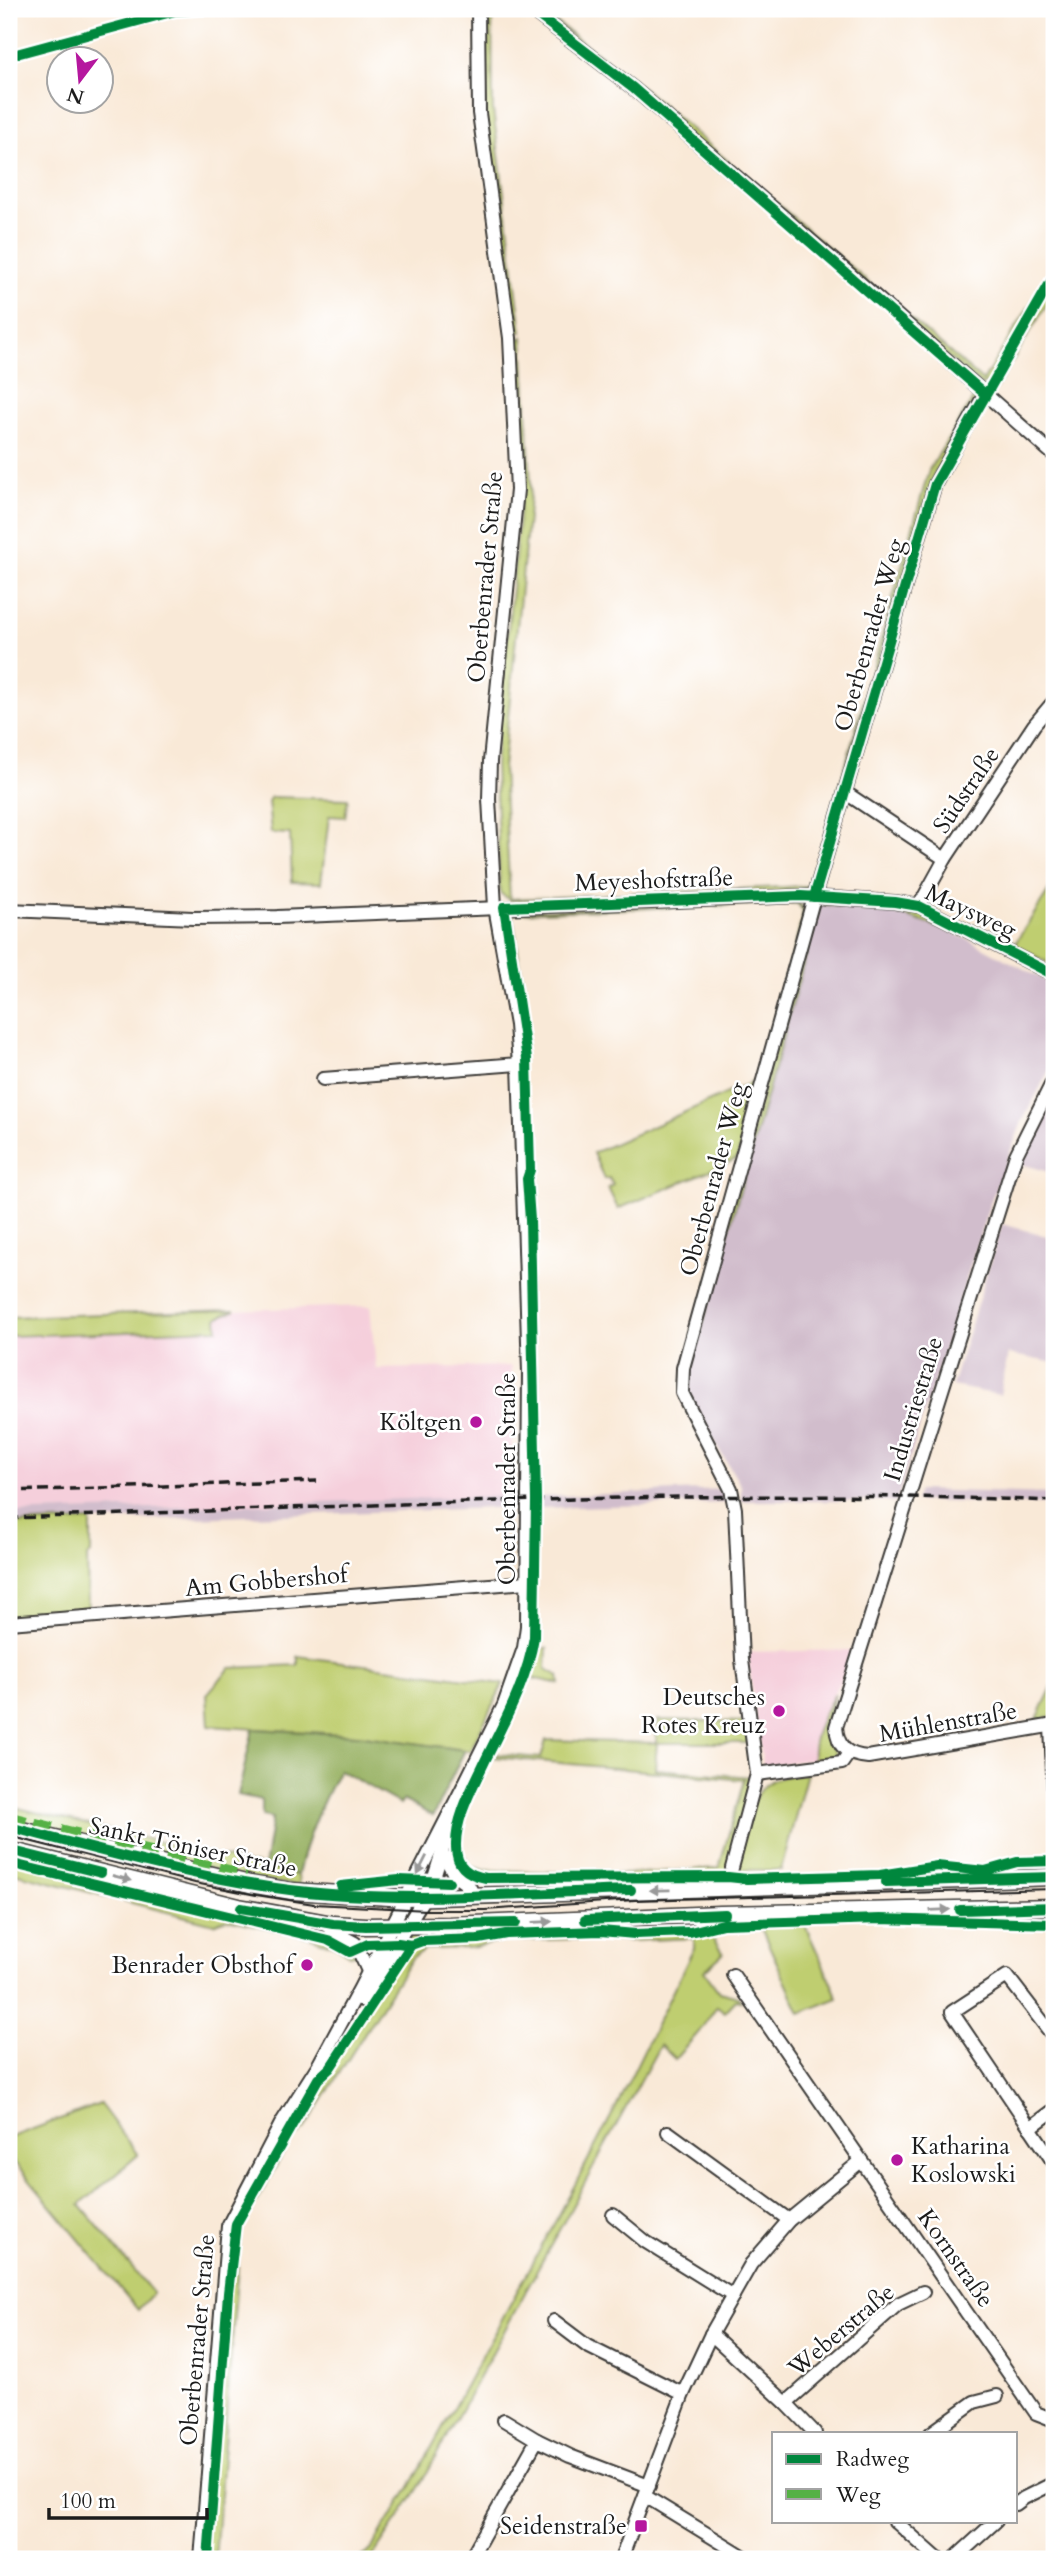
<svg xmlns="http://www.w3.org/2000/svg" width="1063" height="2568" viewBox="0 0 1063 2568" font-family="Cardo,serif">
<rect width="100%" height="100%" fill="#fff"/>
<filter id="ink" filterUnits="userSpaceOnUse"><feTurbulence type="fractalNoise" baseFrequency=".0143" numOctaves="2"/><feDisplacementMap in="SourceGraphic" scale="14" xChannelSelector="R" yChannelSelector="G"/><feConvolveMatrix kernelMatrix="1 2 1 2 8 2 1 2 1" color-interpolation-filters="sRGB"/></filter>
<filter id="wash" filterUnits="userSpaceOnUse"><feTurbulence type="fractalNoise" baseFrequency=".00686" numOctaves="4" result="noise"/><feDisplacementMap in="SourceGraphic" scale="28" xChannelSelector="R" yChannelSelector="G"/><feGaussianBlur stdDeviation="1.57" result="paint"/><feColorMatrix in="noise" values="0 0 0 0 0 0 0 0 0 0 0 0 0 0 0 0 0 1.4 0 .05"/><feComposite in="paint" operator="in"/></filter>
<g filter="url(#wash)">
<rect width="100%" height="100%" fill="#f9e9d7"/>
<g fill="#f5cfdb">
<polygon points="370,1306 376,1369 511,1366 513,1496 9,1513 9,1336 218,1329 217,1318 235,1310"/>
<polygon points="852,1650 846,1669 822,1716 812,1744 813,1759 763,1766 747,1652"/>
</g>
<g fill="#d1bdcc">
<polygon points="820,904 872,909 916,919 967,939 1054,985 1054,1061 1022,1122 990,1203 896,1503 889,1503 888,1501 741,1501 741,1486 684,1391"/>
<polygon points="1054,1099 1054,1173 1021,1164 1024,1153"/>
<polygon points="1002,1224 1054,1238 1054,1363 1008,1354 1000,1395 952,1386"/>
<polygon points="724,1489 729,1503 536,1508 536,1497"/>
<polygon points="919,1490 1054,1494 1054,1505 915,1501"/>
<polygon points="522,1495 523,1507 9,1524 9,1513"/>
</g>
<g fill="#bfce70" stroke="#6e7546" stroke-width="2">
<polygon points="483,9 492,9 493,110 522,332 513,331 484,120"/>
<polygon points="539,9 643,88 983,381 1054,266 1054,272 990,382 981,385"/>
<polygon points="1054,280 1054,293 992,394 991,388"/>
<polygon points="523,337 531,487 503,768 510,899 808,886 813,880 929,470 976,394 976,403 934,473 811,887 800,891 511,901 500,893 495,765 522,485 514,341"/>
<polygon points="271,797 348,799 345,817 329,816 321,883 292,882 290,834 271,833 268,801"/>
<polygon points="1054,883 1054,966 1014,945"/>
<polygon points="796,901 805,909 805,920 777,1020 773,1026 802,919 803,911 797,903 512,913 525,997 515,997 503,925 506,914 512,911"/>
<polygon points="821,902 920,911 945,924 942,928 895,913 820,904 684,1391 687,1363 814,908"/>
<polygon points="759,1079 737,1159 618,1209 608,1188 613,1185 609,1178 604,1179 593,1153"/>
<polygon points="235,1310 217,1318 218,1329 9,1336 9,1317"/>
<polygon points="91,1521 91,1553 87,1556 88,1614 9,1619 9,1524"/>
<polygon points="539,1648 547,1648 546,1669 559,1676 560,1684 527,1677"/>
<polygon points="298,1656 503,1684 470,1751 357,1735 209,1726 207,1694 230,1668 298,1665"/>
<polygon points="1054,1683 1054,1716 1037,1719"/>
<path d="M835 1694C828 1715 823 1736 837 1755L813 1759C811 1736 824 1713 835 1694Z"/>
<path d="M658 1720 746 1722 749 1743H657L655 1769 750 1777 754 1800C770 1774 779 1778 807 1773L781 1870H734L731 1882 479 1884C464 1880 456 1874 451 1859L464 1856 470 1866 485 1870 626 1874 719 1868 744 1780 495 1757 496 1754 541 1758 546 1740 656 1743Z"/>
<polygon points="18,1808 298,1875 299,1886 249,1878 17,1823"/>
<polygon points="15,1858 341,1938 358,1953 350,1955 337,1946 309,1937 227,1919 214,1924 14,1873"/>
<polygon points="628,1925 659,1928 692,1928 694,1933 707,1930 723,1954 704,1971 719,1992 739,1997 741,2001 736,2000 725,2012 717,2006 699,2032 675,2059 660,2045 418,2489 371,2559 360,2559 371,2549 409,2489 561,2211 615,2109 694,1948 694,1938 629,1941 606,1938 505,1941 470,1948 425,1949 412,1958 304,2129 290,2141 243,2225 240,2239 215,2559 204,2559 231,2233 238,2213 316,2073 339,2044 410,1938 439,1930"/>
<polygon points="805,1925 838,1998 800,2013 760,1926"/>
<polygon points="100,2104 138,2155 80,2205 153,2293 138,2310 9,2156 9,2138"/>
</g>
<path fill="#97b162" stroke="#5a663f" stroke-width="2" d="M253 1729 357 1735 465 1750 433 1816 403 1800 400 1804 339 1770C321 1804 306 1837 298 1875L264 1867 272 1818 262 1816V1800L238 1795Z"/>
</g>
<g filter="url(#ink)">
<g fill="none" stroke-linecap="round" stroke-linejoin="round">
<defs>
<g id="minor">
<polyline points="530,9 633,88 867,289 1054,455"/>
<polyline points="846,793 945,859"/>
<polyline points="919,906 945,859 1034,725 1054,701"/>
<polyline points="9,910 193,918 277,917 801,896 895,902 919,906 1054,975"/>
<polyline points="323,1079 519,1064"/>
<path d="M1054 1079 1016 1155 836 1727C838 1748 847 1755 868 1757L1054 1725"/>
<polyline points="9,1623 527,1582"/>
<polyline points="1051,1726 1054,1797"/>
<polyline points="757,1774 842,1763 849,1753"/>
<polyline points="442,1852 455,1876 469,1886 474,1896"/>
<polyline points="732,1868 757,1774 742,1660 735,1509 731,1489 682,1393 683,1368 814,897 935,484 985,394"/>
<polyline points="325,1922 334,1932 355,1943 368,1971"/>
<polyline points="733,1975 1036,2413 1054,2420"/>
<polyline points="362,2000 424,1898 433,1881 451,1823"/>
<polyline points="1054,2037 1007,1976 952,2012 1054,2163"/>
<polyline points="1030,2128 1054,2110"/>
<polyline points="668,2132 789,2220"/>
<polyline points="613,2215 646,2242 733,2296"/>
<polyline points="554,2321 587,2346 683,2394"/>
<polyline points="711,2334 786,2403 815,2433"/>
<polyline points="786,2403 898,2304 923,2292"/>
<polyline points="504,2420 537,2440"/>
<polyline points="931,2433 974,2402 997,2396"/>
<polyline points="645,2496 748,2559"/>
<polyline points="1016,2504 1024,2498 1054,2483"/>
<polyline points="895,2521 938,2559"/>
<polyline points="475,2550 537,2440 570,2456 649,2486"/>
<polyline points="201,2559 228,2226 282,2122 319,2064 360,1988 462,1789 504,1705 524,1648 527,1626 529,1372 519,1064 516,1025 495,907 489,799 490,761 517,490 510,338 479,113 478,9"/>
<polyline points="621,2559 683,2394 711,2334 751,2264 789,2220 861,2161"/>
<polyline points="954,2559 996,2521"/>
</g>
<g id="major">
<polyline points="9,1827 250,1884 292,1891 406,1898 1054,1877"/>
<polyline points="9,1850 239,1907 333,1924 366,1926 449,1925 720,1914 1054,1907"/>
</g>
</defs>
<use href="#minor" stroke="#3d3b38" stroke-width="16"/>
<use href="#major" stroke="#3d3b38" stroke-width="19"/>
<use href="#minor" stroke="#fff" stroke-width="12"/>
<use href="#major" stroke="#fff" stroke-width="16"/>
<polyline stroke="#1c1c1c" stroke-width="2" points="9,1836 195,1883 256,1895 314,1904 427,1910 485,1910 635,1900 1054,1889"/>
<g stroke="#1c1c1c" stroke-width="3.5" stroke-dasharray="10 5" stroke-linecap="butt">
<polyline points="9,1491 317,1481"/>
<path d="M9 1518C357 1507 706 1487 1054 1501"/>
</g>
<polyline stroke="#55b145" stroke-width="9" stroke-dasharray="18 9" stroke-linecap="butt" points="9,1816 247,1874"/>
<defs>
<g id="cycleway">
<polyline points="530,9 633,88 985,394"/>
<polyline points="9,56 175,11 208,9"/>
<polyline points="814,897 935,484 1054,276"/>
<path d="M1054 975 919 906 895 902 801 896 504 907 527 1059 530 1170 527 1179 530 1220 536 1500 534 1637C527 1681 504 1722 485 1761 473 1787 455 1818 456 1847 456 1867 468 1875 486 1878L728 1877 747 1879 880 1875 937 1866 985 1871 1017 1862 1054 1861"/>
<path d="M9 1827C101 1850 195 1878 290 1890 403 1904 517 1893 631 1890"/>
<polyline points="9,1850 101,1873"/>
<polyline points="9,1863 328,1940 350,1952 368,1944 398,1943 411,1945 422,1941 479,1939 506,1934 601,1931 635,1934 690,1932 723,1924 880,1919 1054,1924"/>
<polyline points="886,1882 1054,1877"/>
<polyline points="341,1886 399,1880 449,1882"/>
<polyline points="241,1908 333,1924 366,1926 516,1923"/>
<polyline points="960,1910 1054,1907"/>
<polyline points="585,1920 725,1914"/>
<polyline points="208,2559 228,2293 236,2224 318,2079 330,2068 411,1945"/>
</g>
</defs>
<use href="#cycleway" stroke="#fff" stroke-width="15"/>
<use href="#cycleway" stroke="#00873e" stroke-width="10"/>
</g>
<defs><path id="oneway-solid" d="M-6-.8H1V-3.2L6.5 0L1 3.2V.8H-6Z" transform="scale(1.75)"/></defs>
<g fill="#999">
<use href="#oneway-solid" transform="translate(422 1865) rotate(117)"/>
<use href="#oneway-solid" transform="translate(122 1878) rotate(15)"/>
<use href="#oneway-solid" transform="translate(660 1890) rotate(179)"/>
<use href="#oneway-solid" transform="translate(940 1910) rotate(-2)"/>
<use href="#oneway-solid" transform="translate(542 1922) rotate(-2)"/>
</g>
</g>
<g fill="#b5179e" stroke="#fff" stroke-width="2.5">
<circle cx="476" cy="1422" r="7"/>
<circle cx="779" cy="1711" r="7"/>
<circle cx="307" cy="1965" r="7"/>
<circle cx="897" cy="2160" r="7"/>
<rect x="634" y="2519" width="14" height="14" rx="3.5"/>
</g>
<g text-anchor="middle" stroke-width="5" stroke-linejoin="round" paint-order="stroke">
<g font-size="24" fill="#1c1c1c" stroke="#fff">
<text transform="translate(485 577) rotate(-85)" y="8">Oberbenrader Straße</text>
<text transform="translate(869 635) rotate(-74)" y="8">Oberbenrader Weg</text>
<text transform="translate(966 790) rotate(-56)" y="8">Südstraße</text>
<text transform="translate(654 880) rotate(-2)" y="8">Meyeshofstraße</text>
<text transform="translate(971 911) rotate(25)" y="8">Maysweg</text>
<text transform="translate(713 1179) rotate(-75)" y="8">Oberbenrader Weg</text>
<text transform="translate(913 1409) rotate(-73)" y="8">Industriestraße</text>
<text transform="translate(507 1479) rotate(-90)" y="8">Oberbenrader Straße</text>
<text transform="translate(266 1581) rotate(-5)" y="8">Am Gobbershof</text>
<text transform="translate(948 1722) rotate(-10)" y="8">Mühlenstraße</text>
<text transform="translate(193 1847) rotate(12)" y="8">Sankt Töniser Straße</text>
<text transform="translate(956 2258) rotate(55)" y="8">Kornstraße</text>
<text transform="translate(841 2330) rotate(-40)" y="8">Weberstraße</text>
<text transform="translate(197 2340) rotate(-85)" y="8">Oberbenrader Straße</text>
</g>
<g font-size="24" fill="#1c1c1c" stroke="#fff" text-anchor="end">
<text x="462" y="1430">Költgen</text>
<text x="765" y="1705">Deutsches<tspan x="765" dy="28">Rotes Kreuz</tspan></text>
<text x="293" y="1973">Benrader Obsthof</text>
<text x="911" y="2154" text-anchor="start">Katharina<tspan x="911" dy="28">Koslowski</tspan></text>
<text x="627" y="2534">Seidenstraße</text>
</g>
</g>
<rect width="1063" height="2568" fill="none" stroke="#fff" stroke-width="35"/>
<rect x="772" y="2432" width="245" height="91" fill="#ffffff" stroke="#a4a4a4" stroke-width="2"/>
<rect x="786" y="2454" width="35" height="10" fill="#00873e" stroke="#a4a4a4" stroke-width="2"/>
<text x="836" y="2466" font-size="21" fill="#1c1c1c">Radweg</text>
<rect x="786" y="2489" width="35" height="10" fill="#55b145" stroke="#a4a4a4" stroke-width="2"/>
<text x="836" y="2502" font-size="21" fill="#1c1c1c">Weg</text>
<g transform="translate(80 80) rotate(196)"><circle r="33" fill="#ffffff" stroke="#a4a4a4" stroke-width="2"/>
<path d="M0-5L12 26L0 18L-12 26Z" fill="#b5179e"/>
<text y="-10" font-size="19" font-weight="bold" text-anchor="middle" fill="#1c1c1c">N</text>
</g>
<path d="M49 2508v10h158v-10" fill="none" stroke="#1c1c1c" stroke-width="3.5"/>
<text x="60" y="2508" font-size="21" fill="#1c1c1c" stroke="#ffffff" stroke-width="5" paint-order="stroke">100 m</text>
</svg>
